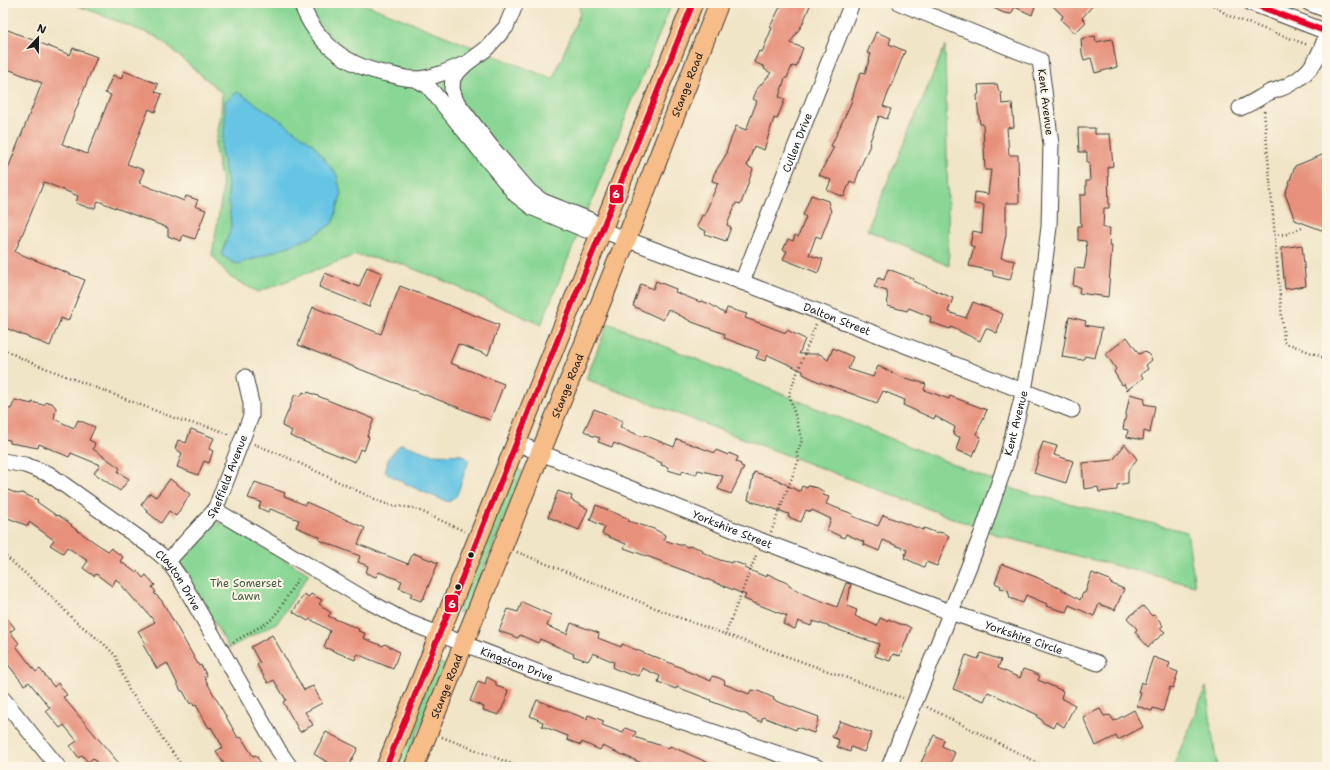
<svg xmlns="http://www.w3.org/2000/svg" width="1330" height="770" viewBox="0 0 1330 770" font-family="'Shantell Sans',sans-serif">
<rect width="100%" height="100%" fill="#fcf5e5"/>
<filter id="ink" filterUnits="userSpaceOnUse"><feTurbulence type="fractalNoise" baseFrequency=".025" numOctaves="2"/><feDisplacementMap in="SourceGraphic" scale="8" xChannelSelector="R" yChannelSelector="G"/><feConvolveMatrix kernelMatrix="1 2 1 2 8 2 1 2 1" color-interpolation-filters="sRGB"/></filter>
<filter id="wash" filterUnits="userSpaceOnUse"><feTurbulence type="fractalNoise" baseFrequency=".012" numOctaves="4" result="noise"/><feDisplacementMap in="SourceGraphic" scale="16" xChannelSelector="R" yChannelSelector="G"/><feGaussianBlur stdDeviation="0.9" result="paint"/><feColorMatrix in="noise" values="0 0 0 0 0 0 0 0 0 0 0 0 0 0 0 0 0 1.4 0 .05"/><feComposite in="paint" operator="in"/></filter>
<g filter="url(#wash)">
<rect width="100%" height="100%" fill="#f1e5c8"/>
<g fill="#8ad795" stroke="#537a58">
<polygon points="71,3 362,3 553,79 580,13 579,3 672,3 541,325 442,280 396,262 355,255 258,292 230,277 212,255 223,188 215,148 221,113 222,93 157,37"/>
<polygon points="945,46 949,266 867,230"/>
<polygon points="608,323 1019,491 1187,532 1195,586 1000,536 586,379"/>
<polygon points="515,467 523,471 465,615 457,612"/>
<polygon points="217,522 225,525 309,574 278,622 229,648 180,563 180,557 211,524"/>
<polygon points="437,662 445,665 404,767 394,767"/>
<polygon points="1206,687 1217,767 1173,767"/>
</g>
<g fill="#66c5e4" stroke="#417080">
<polygon points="238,92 277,118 313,144 337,175 341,195 333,223 310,238 257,258 236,264 221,255 231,228 227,179 221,150 225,122 225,101"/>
<path d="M401 444 431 454 463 455 469 460 457 495 449 502C427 494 406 485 385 472L389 457Z"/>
</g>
<g id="blocks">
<g fill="#e7917b">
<polygon points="782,3 811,3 802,25 790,43 803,48 796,67 792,66 787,78 785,78 779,97 785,99 777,119 774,118 764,150 754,146 747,166 753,169 741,204 736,203 727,225 731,227 726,241 705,234 706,231 697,227 702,215 704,216 718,183 712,181 714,174 727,153 726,152 736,126 746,130 757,101 753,99 757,89 771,73 764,69 765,67 754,62 759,51 762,52 772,28 770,27"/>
<polygon points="983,3 1036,3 1032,15 1015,7 1011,14 1004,13"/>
<polygon points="1050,3 1095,3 1082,18 1086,22 1075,33 1061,20 1063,16"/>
<polygon points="3,28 70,55 73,48 97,57 62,144 87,154 111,95 105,93 113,75 121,79 124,71 158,84 155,92 162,94 155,112 149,109 127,164 144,170 139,183 184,201 186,196 198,200 195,206 206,210 195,239 183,235 181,241 168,236 168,228 98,201 95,208 89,208 76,203 78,196 44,182 15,252 85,280 68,321 61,318 50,346 3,327 3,181 42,83 3,67"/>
<polygon points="876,32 891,38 889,44 905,51 883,106 891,109 887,119 879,116 869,144 870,145 862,163 855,183 850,181 844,197 827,190 831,180 819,175 834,147 831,146 851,103 856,85 861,72 865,73 871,54 867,53"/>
<polygon points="1095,36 1096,42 1112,39 1117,67 1095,73 1091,58 1084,60 1082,53 1081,39"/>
<polygon points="997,84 999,92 1001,92 1002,104 1012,103 1014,127 1007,128 1009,155 1018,155 1019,203 1006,203 1006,235 1001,258 1015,261 1010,280 993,276 993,271 969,266 974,247 970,245 973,231 982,233 984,205 974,204 975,192 988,194 991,170 985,170 983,124 980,124 978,109 977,95 979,94 978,85"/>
<polygon points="1078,128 1095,128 1095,134 1110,134 1113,166 1108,167 1109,208 1104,208 1103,228 1110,228 1109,246 1112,246 1108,297 1079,293 1080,287 1073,286 1075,268 1084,269 1087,252 1086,241 1078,240 1078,226 1081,226 1080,195 1086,195 1086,181 1090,181 1089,162 1087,162 1087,152 1079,152"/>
<polygon points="1327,153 1327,232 1295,220 1285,194 1295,166"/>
<polygon points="811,195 828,201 831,212 821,238 816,236 809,255 823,259 818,273 783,259 787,251 783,250 788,239 793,241 795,235 798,237 806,217 803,215"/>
<polygon points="1302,245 1306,286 1285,289 1281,248"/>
<polygon points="367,267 382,273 369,307 319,287 325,273 359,287"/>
<polygon points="888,269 914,279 913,281 953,298 948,312 966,318 973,302 1003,314 997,333 986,328 980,341 951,327 950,329 930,322 931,317 909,308 907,311 888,306 887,291 874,287 878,278 884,280"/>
<polygon points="656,281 676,289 675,292 700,302 701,301 710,304 725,314 727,308 747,314 745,318 765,325 786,333 787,330 805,339 799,354 820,354 828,360 833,348 853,357 848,369 873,377 878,366 906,379 906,378 926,384 924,390 949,399 950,396 987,410 976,434 981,437 973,456 956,450 960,437 953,435 955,427 935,416 934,419 903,405 905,400 883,391 877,403 817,381 803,374 803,371 768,355 765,361 756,358 759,351 724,338 725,334 692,322 668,309 663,320 633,306 641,284 653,289"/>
<polygon points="400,286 499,325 488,355 458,344 450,363 504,384 490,420 298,345 313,307 381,334"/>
<polygon points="1069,317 1086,321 1085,325 1102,328 1095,358 1085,356 1083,360 1062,357"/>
<polygon points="1127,337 1139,354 1145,351 1149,355 1152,360 1146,365 1148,369 1141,374 1143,378 1127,390 1124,384 1122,385 1114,372 1116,369 1106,354"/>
<polygon points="303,392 307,394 308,392 374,419 367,436 369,437 364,451 360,449 355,462 290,436 292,431 282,426 295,394 301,396"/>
<polygon points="1130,394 1145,398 1144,404 1155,406 1150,433 1144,431 1143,440 1127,437 1128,430 1123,429"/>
<polygon points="15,400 32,404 32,402 43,405 47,402 52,403 56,408 54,419 74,428 78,420 95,427 89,440 95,443 93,449 120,468 118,472 129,479 120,491 94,473 100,465 71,453 69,457 39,444 38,448 10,443 10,440 3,439 3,408 11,409"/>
<polygon points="594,409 623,421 620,427 643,437 644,435 674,447 677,439 715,453 716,450 728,455 729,453 738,457 736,462 741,464 741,466 744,467 731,494 718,489 723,476 698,470 696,475 683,471 681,474 668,470 668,467 661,465 662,463 614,443 612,447 598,442 600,438 590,435 590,434 584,431"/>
<polygon points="191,429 214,438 209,449 213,451 209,463 204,461 198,475 177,467 182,453 175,449 178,440 186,443"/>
<polygon points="1043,442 1057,446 1054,455 1073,461 1066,483 1034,473 1039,457 1038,456"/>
<polygon points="1125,444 1137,459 1128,471 1128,483 1117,485 1117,490 1099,492 1098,487 1084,489 1082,463 1113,460"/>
<polygon points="754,472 776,479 798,491 800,491 802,486 807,488 808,486 818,488 824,492 823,495 829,497 826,504 853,514 852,516 878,526 883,515 923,530 924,528 937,533 938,532 944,533 949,536 937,566 926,562 924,567 904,558 907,550 883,540 879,551 863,544 864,542 846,534 844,538 827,530 831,519 812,510 811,512 806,510 801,522 788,517 789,514 748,500"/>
<polygon points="170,479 190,494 176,516 169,511 161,523 146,511 147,510 141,505 150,493 156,497"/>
<polygon points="255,482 285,493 284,496 305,505 306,502 365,528 358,544 408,564 413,553 438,563 423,599 422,598 421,601 410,597 412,593 399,588 402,581 379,572 376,577 366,573 368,566 358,562 360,556 319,540 320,537 296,527 299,520 270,509 268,512 259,508 261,502 248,498"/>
<polygon points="3,488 18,494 22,493 38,500 37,502 57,516 58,515 72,525 71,526 97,544 108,551 111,548 123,557 120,561 135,572 137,571 143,578 146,575 155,585 152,587 156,592 154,593 162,601 199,666 201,665 207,676 204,677 238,738 241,737 253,756 256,755 263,767 226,767 216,751 223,747 211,727 209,728 196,705 194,706 192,702 190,704 183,691 181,691 167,663 157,669 143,645 146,644 138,631 155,622 140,604 139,605 116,579 112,586 96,574 94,576 83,568 88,561 67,547 63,553 50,545 54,540 29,522 28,526 3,516"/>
<polygon points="558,491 572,496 571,500 588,509 579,530 548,517"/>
<polygon points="596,505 629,519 628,521 654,529 665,535 664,540 679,545 684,545 687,547 692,546 703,550 702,552 720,560 731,563 732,561 746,566 745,568 766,577 768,574 789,584 789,586 804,594 837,607 846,583 851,584 847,606 857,610 855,616 877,626 880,618 887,621 888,619 900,624 906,625 911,628 900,656 893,654 890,661 875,656 879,644 813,621 811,626 798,621 795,629 783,624 787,616 744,599 746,595 694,574 663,563 663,562 624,548 626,544 602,534 605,527 590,520"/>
<polygon points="1002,564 1036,577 1063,590 1080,600 1083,593 1085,593 1092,573 1110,580 1110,583 1124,589 1115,610 1099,604 1094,616 1069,605 1066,612 1046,606 1047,604 1026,595 1023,603 1010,598 1008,590 1000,588 1001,586 995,583"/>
<polygon points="304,594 309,597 311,594 322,600 319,604 331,613 328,616 359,629 358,631 365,633 363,638 383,646 385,644 399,652 393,669 357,654 355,660 324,647 330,631 310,619 308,621 293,612"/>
<polygon points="522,602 551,615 547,626 567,634 571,623 599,633 598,638 621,647 622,644 654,657 654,656 684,669 684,670 711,681 712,676 719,678 725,681 724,684 749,694 751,690 758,691 774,698 773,700 819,717 814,733 797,727 796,730 763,717 761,722 748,716 748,715 710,701 711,700 677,687 676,689 658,682 660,676 642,668 639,676 632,674 631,675 613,668 614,662 593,653 588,661 573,656 574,654 540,639 538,643 520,635 518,638 499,631 508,609 518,612"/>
<polygon points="1143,606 1152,616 1154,615 1159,620 1163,626 1160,628 1165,632 1148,647 1135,632 1137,629 1127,618"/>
<polygon points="3,614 15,628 10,632 19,643 16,646 36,672 40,669 54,687 58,683 67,695 63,697 122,767 101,767 93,758 88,762 82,755 79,758 70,746 77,741 64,725 60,728 46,711 50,708 29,682 24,685 3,658"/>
<polygon points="272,635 304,690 313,686 322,703 305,712 313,725 300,732 283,702 286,700 274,680 268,683 257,665 260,663 251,647"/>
<polygon points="981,653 1001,660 998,668 1020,678 1023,669 1032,672 1040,676 1038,680 1063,691 1061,698 1075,705 1064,727 1056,722 1053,728 1042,722 1042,720 1037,717 1038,715 988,692 984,701 953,689 966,655 978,659"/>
<polygon points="1153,657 1170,663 1168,668 1178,672 1173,688 1170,687 1163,711 1153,708 1152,711 1137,706 1141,693 1138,692 1141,682 1144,684"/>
<polygon points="487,677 496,682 496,686 508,690 505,702 499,715 483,710 484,707 470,701 478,681 485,684"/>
<polygon points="537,700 587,719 588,715 604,721 602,725 623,733 625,728 636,732 634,737 665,747 669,748 670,746 718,767 662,767 648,761 646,765 602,746 600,750 582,742 581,745 567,740 568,736 542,726 543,722 530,716"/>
<polygon points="1100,709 1104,716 1110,715 1114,721 1134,710 1143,727 1118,740 1116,736 1096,746 1083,717"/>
<polygon points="840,721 872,733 864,752 851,747 850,752 837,747 839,740 832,737"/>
<polygon points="326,732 358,748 348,767 335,767 314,754"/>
<polygon points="934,735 944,740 942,746 955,753 948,767 919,767"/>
</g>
</g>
</g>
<g filter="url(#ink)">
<use href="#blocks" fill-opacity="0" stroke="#3c3a36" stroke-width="1"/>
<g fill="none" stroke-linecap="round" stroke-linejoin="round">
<defs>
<g id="minor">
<path d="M301 3C317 45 349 68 393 75 400 77 408 79 415 79 430 79 448 71 462 65"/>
<polyline points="516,3 506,27 486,49 466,64 453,77 452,89 456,101 492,148 529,191 542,201 590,220 597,225 601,230"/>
<polyline points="1251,3 1327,32"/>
<polyline points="1309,3 1327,10"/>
<path id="s1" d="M415 79 428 86 516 195 533 208 586 230H601L742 282 1072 410"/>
<path d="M1240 108C1251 104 1260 97 1270 92 1277 90 1284 88 1290 84 1312 73 1319 56 1327 34"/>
<path id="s2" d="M742 282 852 3"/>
<path id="s3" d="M516 443 767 543 950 612 1098 663"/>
<path id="s4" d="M3 461 25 465 49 474 150 546 168 561 180 578 279 751 290 767"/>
<path id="s5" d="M215 510 368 601 405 621 545 675 817 767"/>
<path id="s6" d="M168 561 215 510 251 416V403L245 377"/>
<polyline points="3,699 58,767"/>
<path id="s7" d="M889 767 981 536 1006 462 1024 390 1039 307 1049 227 1051 144 1040 60 900 3"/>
</g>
<g id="major">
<polyline points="386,767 693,3"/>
<path id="s8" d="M414 767 626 240 719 3"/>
</g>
</defs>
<use href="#minor" stroke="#3c3a36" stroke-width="17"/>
<use href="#major" stroke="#3c3a36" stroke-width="21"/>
<g stroke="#3c3a36" stroke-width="2.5" stroke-dasharray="1 3" stroke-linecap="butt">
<polyline points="1210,3 1229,16 1308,45"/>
<polyline points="1264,111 1284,342 1327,359"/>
<polyline points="1274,235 1287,234 1302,228"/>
<polyline points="3,349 27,361 177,419 191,423 210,427 231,435"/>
<polyline points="254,444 282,455 381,502 389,505 414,508 464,531"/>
<polyline points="771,532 799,459 797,453 802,440 789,394 816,324"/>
<polyline points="517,552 680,618 903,698"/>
<polyline points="3,554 53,598 73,619 104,644 115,655 129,690 151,719 162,738 183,767"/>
<polyline points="725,635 757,553"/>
<polyline points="233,642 270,621 279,610 299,577"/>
<polyline points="927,707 1046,767"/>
<polyline points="442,737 520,767"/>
</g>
<use href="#minor" stroke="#fff" stroke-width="15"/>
<use href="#major" stroke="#f7bd88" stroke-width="19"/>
<defs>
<g id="bus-1">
<polyline points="1251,3 1327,32"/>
<polyline points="386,767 693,3"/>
</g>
</defs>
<use href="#bus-1" stroke="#fcf5e5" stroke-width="9"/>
<use href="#bus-1" stroke="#e4002b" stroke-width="6"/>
</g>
</g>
<g fill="#1c1c1c" stroke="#fcf5e5" stroke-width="1.5">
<circle cx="471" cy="555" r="3.5"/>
<circle cx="458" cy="587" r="3.5"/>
</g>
<g text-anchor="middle" stroke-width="4" stroke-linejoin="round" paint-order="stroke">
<g font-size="11" fill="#1c1c1c" stroke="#fcf5e5">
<text dy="4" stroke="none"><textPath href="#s8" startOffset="735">Stange Road</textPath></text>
<text transform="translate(1046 102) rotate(83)" y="4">Kent Avenue</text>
<text dy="4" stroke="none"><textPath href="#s2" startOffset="150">Cullen Drive</textPath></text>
<text dy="4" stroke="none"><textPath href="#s1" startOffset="501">Dalton Street</textPath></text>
<text dy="4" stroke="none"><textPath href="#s8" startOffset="411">Stange Road</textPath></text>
<text dy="4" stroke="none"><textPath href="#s7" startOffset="367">Kent Avenue</textPath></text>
<text dy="4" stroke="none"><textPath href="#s6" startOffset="105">Sheffield Avenue</textPath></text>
<text dy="4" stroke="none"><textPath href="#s3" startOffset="233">Yorkshire Street</textPath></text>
<text dy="4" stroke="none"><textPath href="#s4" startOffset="217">Clayton Drive</textPath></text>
<text dy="4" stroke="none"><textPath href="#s3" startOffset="544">Yorkshire Circle</textPath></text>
<text dy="4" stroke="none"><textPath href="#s5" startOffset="340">Kingston Drive</textPath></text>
<text dy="4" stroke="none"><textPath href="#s8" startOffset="87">Stange Road</textPath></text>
</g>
<g font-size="11" fill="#425d46" stroke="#fcf5e5">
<text x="246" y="587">The Somerset<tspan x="246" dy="13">Lawn</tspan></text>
</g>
</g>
<g stroke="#fcf5e5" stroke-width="1.5">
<rect x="609" y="184" width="15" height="20" rx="4" fill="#e4002b"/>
<rect x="444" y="594" width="15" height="19" rx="4" fill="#e4002b"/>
</g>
<g font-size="11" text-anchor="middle" font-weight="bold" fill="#fff">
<text x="616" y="198">6</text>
<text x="452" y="608">6</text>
</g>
<rect width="1330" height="770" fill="none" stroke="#fcf5e5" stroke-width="16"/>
<g transform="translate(38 38) rotate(22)" stroke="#fcf5e5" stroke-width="3" paint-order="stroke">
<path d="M0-3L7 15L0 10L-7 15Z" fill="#1c1c1c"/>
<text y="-6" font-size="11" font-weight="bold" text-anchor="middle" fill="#1c1c1c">N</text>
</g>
</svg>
